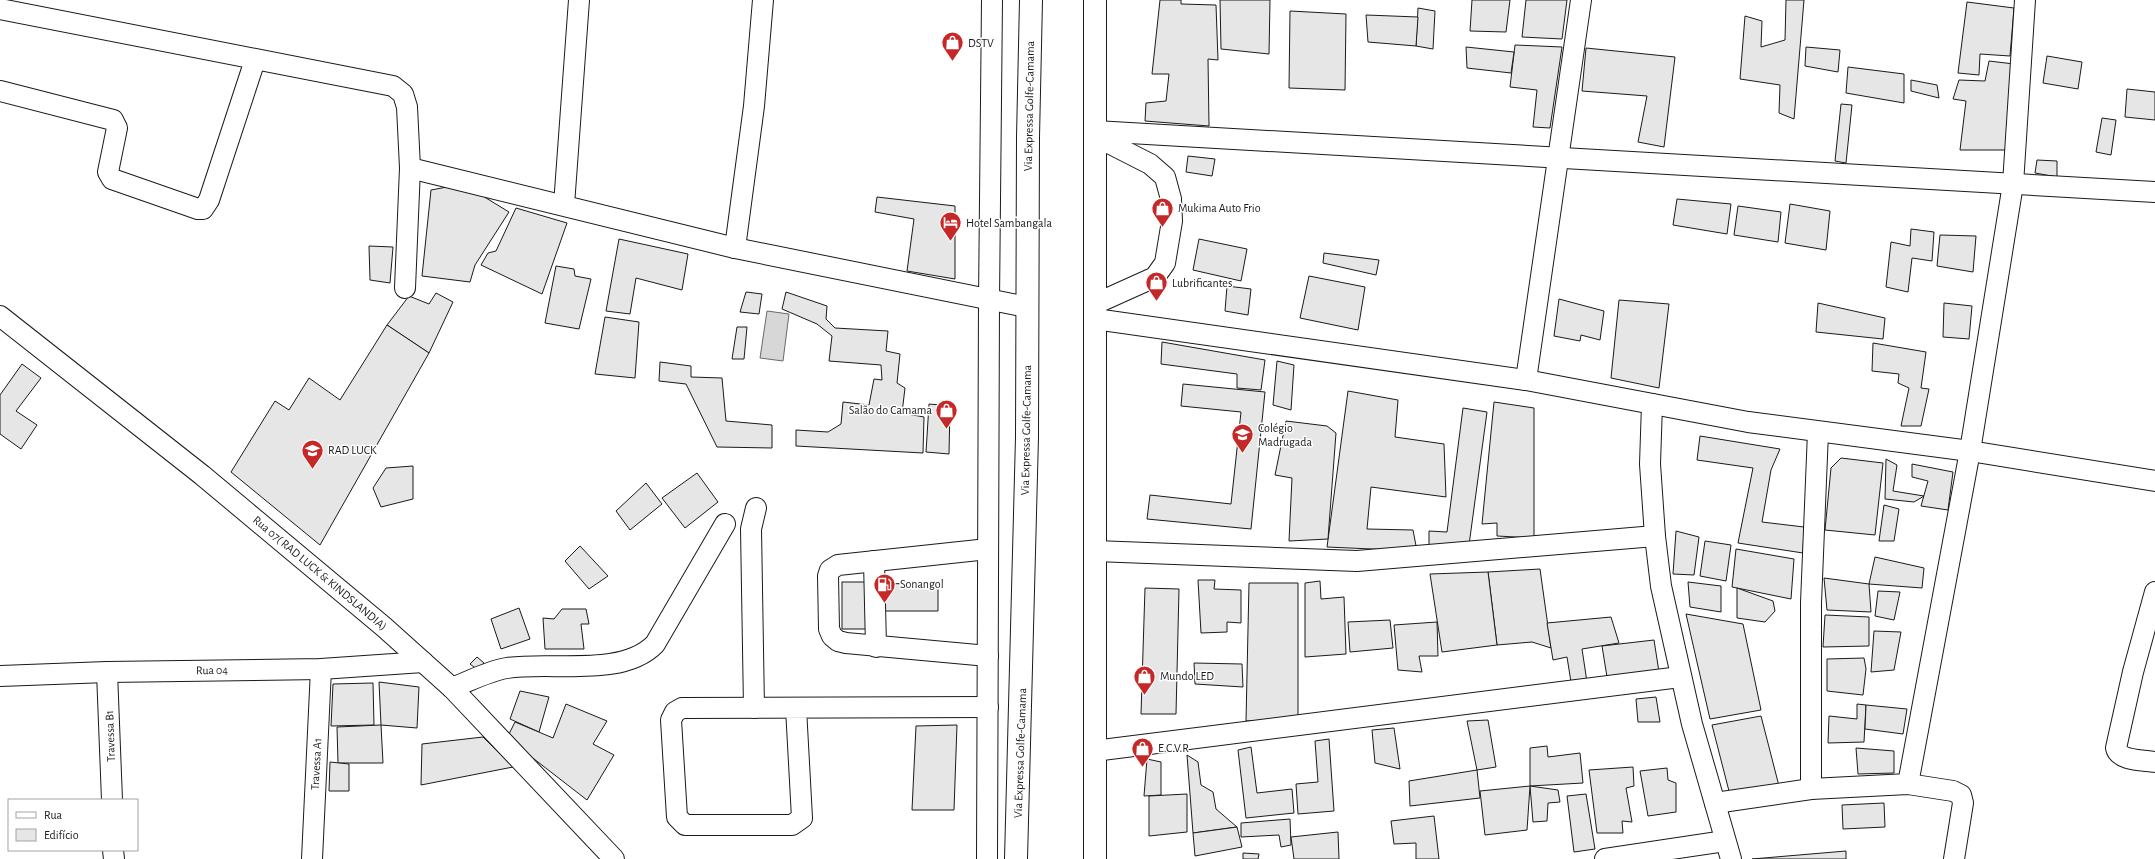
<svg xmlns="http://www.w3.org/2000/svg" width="2155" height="859" viewBox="0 0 2155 859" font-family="'Alegreya Sans',sans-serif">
<rect width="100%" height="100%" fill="#fff"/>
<polygon fill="#d7d7d7" stroke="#6a6a6a" points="767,311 789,314 783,361 760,358"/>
<g fill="#e6e6e6" stroke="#1a1a1a">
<polygon points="1160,0 1181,0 1181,4 1216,5 1218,60 1208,59 1209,126 1145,121 1146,103 1166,101 1169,74 1152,74"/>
<polygon points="1220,0 1270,0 1269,54 1221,49"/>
<polygon points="1472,0 1510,0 1506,32 1470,31"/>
<polygon points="1526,0 1567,0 1562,39 1522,37"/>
<polygon points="1786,0 1804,0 1794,119 1779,113 1780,85 1740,79 1745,16 1762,21 1761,47 1785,40"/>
<polygon points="1967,2 2014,8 2010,56 1980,54 1979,75 1958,73"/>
<polygon points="1418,8 1435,11 1433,49 1416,46"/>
<polygon points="1290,11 1346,14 1345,90 1289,88"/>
<polygon points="1366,15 1418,17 1416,46 1368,42"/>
<polygon points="1515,45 1562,47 1550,128 1533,127 1537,90 1510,87"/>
<polygon points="1466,47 1514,52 1511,73 1467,68"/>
<polygon points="1806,47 1840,50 1838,72 1805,66"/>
<polygon points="1586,48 1675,57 1664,147 1638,142 1647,96 1582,91"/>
<polygon points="2047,56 2082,62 2078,89 2043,83"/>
<polygon points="1989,61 2014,64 2007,150 1960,150 1966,101 1953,99 1959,80 1985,81"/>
<polygon points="1848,67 1904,74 1904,103 1846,93"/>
<polygon points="1911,80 1937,85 1939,98 1911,91"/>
<polygon points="2127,89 2155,92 2155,120 2125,117"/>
<polygon points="1841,104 1852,105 1846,163 1835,161"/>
<polygon points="2102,118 2116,120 2111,155 2096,152"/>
<polygon points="1188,156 1215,159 1212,176 1186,172"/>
<polygon points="2037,160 2057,161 2057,177 2035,173"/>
<polygon points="463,184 509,212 475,265 470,282 422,276 431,190"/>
<polygon points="877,197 955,206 955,279 907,271 914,219 875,212"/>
<polygon points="1677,199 1731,204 1727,234 1673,225"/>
<polygon points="1790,204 1830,211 1826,250 1785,243"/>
<polygon points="1738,206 1781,212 1778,242 1734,235"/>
<polygon points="516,208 567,223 542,294 481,265 488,253 496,251"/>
<polygon points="1911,229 1934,232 1932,261 1912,258 1908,292 1886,287 1891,242 1910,246"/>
<polygon points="1940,235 1976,236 1973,272 1937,266"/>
<polygon points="619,239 688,254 682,290 636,278 630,314 606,311"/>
<polygon points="1199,239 1247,249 1241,281 1193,270"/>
<polygon points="369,246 393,247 390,283 370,280"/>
<polygon points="1324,253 1379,260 1376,275 1323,263"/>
<polygon points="556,266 574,269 575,276 591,279 579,329 545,323"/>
<polygon points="1309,276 1365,287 1358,330 1300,318"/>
<polygon points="1227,286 1251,289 1248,315 1225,311"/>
<polygon points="746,292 762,294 759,314 740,312"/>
<polygon points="786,292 827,306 826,319 835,328 888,331 886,351 900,354 897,383 905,388 902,413 924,417 923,453 796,446 796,430 828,432 841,424 843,402 869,405 874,379 882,380 881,365 829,361 832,336 817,324 782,309"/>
<polygon points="436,293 453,302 429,353 387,325 409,296 429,304"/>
<polygon points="1559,299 1604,311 1600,340 1581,335 1580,341 1554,336"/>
<polygon points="1619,300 1669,304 1659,388 1611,378"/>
<polygon points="1818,303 1885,318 1883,339 1816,332"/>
<polygon points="1944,303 1972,306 1969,339 1943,337"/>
<polygon points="605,317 639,322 635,378 595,374"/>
<polygon points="387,325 429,353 320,545 231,472 275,401 289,410 309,378 340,400"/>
<polygon points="737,327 747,327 744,359 732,359"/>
<polygon points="1162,342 1265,360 1261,390 1237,388 1237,374 1161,364"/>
<polygon points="1873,343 1926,352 1921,388 1929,389 1921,426 1901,426 1909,388 1898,383 1899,374 1872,371"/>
<polygon points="1277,361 1294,365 1291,410 1273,405"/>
<polygon points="660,362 691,366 691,377 722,378 726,421 772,425 772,448 717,447 686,384 659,381"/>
<polygon points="22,364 41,378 16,411 37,425 21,449 0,434 0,395"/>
<polygon points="1183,384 1265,392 1251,529 1147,519 1150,495 1231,504 1241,412 1181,406"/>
<polygon points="1348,391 1398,400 1395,437 1444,444 1446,497 1371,487 1367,529 1413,530 1417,551 1327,547"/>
<polygon points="1494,402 1534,408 1534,538 1497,536 1497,523 1482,524"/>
<polygon points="929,404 950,406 949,454 926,452"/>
<polygon points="1463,408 1487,412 1469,545 1429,549 1429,531 1447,532"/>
<polygon points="1286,421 1327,426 1336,433 1328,539 1289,541 1292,478 1275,475"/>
<polygon points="1700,436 1780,449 1771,470 1762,522 1804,527 1803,553 1738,543 1753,468 1697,460"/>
<polygon points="1841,458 1883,463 1875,535 1825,530 1831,468"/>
<polygon points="1886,459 1897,465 1893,491 1924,496 1914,502 1885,499"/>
<polygon points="1912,464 1953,472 1948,510 1921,506 1928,481 1912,477"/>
<polygon points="413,466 413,499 381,507 373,488 386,468"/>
<polygon points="697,473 718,502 685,528 662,498"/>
<polygon points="646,483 662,504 630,530 616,511"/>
<polygon points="1884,505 1899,509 1894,541 1879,541"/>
<polygon points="1676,531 1699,537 1694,575 1673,574"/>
<polygon points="1705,541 1731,545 1726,581 1700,576"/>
<polygon points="580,546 608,576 589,589 565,561"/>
<polygon points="1736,549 1794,559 1791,599 1732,587"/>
<polygon points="1875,557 1924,568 1922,588 1869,584"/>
<polygon points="1540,569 1551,648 1532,642 1497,645 1488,572"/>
<polygon points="1488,572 1497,645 1442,652 1430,574"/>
<polygon points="1824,578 1869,584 1871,612 1827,610"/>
<polygon points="1198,580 1215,580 1214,589 1241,590 1241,623 1227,622 1227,632 1201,633"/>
<polygon points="1320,581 1321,599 1344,597 1346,654 1305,657 1305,583"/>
<rect x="842" y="582" width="28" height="47"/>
<polygon points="1688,582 1721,586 1721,612 1690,607"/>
<polygon points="938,583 938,611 878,611 877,584"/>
<polygon points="1249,583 1298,583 1298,720 1246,721"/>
<polygon points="1145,588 1179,589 1176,714 1141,714"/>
<polygon points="1737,588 1773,601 1775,611 1765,622 1737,618"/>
<polygon points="1878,591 1900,592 1894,620 1875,616"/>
<polygon points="519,608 530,639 501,649 491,619"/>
<polygon points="562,609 586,609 589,624 581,624 584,649 545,649 543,618 554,619"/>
<polygon points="1686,614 1743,624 1761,710 1710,719"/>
<polygon points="1825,615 1869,617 1869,646 1823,647"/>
<polygon points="1611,617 1619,643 1582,649 1587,682 1571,682 1567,657 1553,660 1547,623"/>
<polygon points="1390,620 1393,648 1350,652 1348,622"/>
<polygon points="1437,622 1438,656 1419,656 1422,672 1398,670 1394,625"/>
<polygon points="1874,631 1901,632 1894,670 1871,672"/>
<polygon points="1654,640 1659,672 1607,677 1602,646"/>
<polygon points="477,657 484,663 478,670 470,664"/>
<polygon points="1864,658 1866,669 1863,695 1827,691 1827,659"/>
<polygon points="1194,663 1242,664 1243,687 1195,684"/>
<polygon points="379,682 419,687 417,728 381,725"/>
<polygon points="373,683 374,725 331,726 333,684"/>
<polygon points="520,691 549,697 539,732 510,719"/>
<polygon points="1656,697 1660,722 1638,722 1636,699"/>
<polygon points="566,704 607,721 593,744 614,755 587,800 507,738 515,722 553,738"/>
<polygon points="1857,704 1866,705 1864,742 1828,743 1829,716 1857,719"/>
<polygon points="1866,705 1907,709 1903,734 1865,729"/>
<polygon points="1761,716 1779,786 1730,795 1712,725"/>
<polygon points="1488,720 1496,767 1477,770 1467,721"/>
<polygon points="381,725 383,763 338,763 337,727"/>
<polygon points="957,725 954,810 912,810 916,726"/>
<polygon points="1394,728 1400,769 1375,763 1372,730"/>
<polygon points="483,737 513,767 421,785 422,744"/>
<polygon points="1329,739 1334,811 1298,814 1296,784 1318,782 1315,741"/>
<polygon points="1547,746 1548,757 1580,753 1583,783 1530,786 1530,748"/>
<polygon points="1251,747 1257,793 1292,789 1294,813 1246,818 1238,750"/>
<polygon points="1856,748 1894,751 1894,773 1858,774"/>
<polygon points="1187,755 1198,762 1201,785 1213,792 1216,809 1237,827 1193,833"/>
<polygon points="1147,759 1161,762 1161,795 1144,796"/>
<polygon points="330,762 349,764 349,791 329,791"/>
<polygon points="1633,767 1634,786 1626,788 1632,822 1622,821 1623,833 1597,833 1589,770"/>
<polygon points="1667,768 1668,780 1676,783 1676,812 1648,816 1640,771"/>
<polygon points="1477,770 1480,798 1410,806 1409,781"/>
<polygon points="1530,786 1558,790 1560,802 1548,803 1547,821 1533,822"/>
<polygon points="1530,786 1527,830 1485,835 1480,791"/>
<polygon points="1187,794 1187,832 1149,836 1149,796"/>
<polygon points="1586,794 1595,849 1574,852 1567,796"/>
<polygon points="1884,803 1885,827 1843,829 1842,805"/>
<polygon points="1434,816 1439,859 1416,859 1416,843 1394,844 1391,821"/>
<polygon points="1290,819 1291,845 1281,847 1279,835 1241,837 1241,823"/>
<polygon points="1237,827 1242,847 1195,856 1193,833"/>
<polygon points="1338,832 1339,859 1294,859 1291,837"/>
<polygon points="1846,851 1846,859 1752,859"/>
<polygon points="1243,853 1259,854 1258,859 1243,859"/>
</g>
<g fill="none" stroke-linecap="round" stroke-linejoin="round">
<defs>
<g id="minor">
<polyline points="0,9 393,86 403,94 407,107 410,168 405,288"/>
<polyline points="0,91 113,120 117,128 108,172 112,179 198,209 203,209 209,200 255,60"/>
<polyline points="1095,131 2155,192"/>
<polyline points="1095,136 1150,164 1165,177 1171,199 1172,221 1165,263 1155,277 1095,304"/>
<polyline points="410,168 735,248 1027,307"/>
<polyline points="564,205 579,0"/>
<polyline points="735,248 754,106 763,0"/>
<polyline points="0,316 202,475 384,627 452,688 614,859"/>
<polyline points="1095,319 1526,380 1748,422 1970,451 2155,481"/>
<polyline points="1526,380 1581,0"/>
<polyline points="1652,404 1650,464 1655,536 1661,586 1692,724 1731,859"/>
<polyline points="1095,551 1357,561 1655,536"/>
<polyline points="874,561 876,647"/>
<path d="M2155 592 2133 672 2116 748C2119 761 2143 760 2155 762"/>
<polyline points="988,656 846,643 838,641 832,636 829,629 828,576 830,570 838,565 988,549"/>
<polyline points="107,672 112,800"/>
<polyline points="0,676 107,672 321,669 423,662"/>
<path d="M452 688C470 681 488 671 507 668 550 661 622 678 655 644L725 524"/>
<polyline points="754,708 751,529 756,508"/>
<polyline points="796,708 802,818 792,825 685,825 677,817 671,720 675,712 682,708 988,707"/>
<polyline points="1094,751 1680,677"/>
<polyline points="1908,784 1970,451 2013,184 2025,0"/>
<polyline points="1811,789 1811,603 1818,432"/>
<polyline points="1715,803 1811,789 1908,784 1953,791 1961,795 1963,803 1954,859"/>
<polyline points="113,850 114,859"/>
<polyline points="312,859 321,669"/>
<polyline points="987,859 989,301 992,0"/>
<polyline points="1605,859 1725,841"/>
</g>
<g id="highway">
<polyline points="1095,0 1095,859"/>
<polyline points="1016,859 1027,437 1028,137 1031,0"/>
</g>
</defs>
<use href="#minor" stroke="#1a1a1a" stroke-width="22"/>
<use href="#highway" stroke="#1a1a1a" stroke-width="24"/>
<use href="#minor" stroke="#fff" stroke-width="20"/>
<use href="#highway" stroke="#fff" stroke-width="22"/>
</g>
<defs>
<symbol id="shop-pin" viewBox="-11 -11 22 30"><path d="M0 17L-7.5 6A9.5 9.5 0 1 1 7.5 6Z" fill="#c62828" stroke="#fff"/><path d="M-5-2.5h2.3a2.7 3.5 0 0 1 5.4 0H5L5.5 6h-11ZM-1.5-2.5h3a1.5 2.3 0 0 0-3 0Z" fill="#fff"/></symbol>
<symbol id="hotel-pin" viewBox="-11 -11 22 30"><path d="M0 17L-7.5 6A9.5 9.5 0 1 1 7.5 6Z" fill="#c62828" stroke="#fff"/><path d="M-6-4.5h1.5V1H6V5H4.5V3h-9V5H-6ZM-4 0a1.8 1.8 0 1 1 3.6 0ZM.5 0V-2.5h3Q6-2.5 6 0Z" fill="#fff"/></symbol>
<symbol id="university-pin" viewBox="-11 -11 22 30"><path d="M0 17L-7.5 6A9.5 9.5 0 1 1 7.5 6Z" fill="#c62828" stroke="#fff"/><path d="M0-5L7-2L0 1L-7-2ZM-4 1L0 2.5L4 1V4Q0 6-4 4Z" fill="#fff"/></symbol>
<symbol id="school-pin" viewBox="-11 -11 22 30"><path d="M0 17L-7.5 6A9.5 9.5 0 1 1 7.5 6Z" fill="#c62828" stroke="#fff"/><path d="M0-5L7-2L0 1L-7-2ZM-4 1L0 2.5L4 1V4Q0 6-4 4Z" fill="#fff"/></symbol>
<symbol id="fuel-pin" viewBox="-11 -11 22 30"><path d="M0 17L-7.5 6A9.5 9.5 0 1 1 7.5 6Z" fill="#c62828" stroke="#fff"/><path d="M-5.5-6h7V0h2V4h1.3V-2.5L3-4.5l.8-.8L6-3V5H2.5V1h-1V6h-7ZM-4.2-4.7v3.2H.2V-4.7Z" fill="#fff"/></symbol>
</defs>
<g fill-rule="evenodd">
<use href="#shop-pin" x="940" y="30" width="25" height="34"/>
<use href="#shop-pin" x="1150" y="196" width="25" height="34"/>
<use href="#hotel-pin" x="938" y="210" width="25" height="34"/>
<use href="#shop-pin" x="1144" y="270" width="25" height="34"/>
<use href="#shop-pin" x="934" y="398" width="25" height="34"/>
<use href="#university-pin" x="1230" y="422" width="25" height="34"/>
<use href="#school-pin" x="300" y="438" width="25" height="34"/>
<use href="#fuel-pin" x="872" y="572" width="25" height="34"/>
<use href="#shop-pin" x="1132" y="664" width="25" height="34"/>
<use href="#shop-pin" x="1130" y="736" width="25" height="34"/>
</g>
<g text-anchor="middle" stroke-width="3" stroke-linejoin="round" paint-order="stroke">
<g font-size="12" fill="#1a1a1a" stroke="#fff" text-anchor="start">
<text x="968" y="47">DSTV</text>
<text x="1178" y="212">Mukima Auto Frio</text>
<text x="966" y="227">Hotel Sambangala</text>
<text x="1172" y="287">Lubrificantes</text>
<text x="932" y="414" text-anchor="end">Salão do Camama</text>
<text x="1258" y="432">Colégio<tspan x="1258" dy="14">Madrugada</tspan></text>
<text x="328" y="454">RAD LUCK</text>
<text x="900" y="588">Sonangol</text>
<text x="1160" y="680">Mundo LED</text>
<text x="1158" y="752">E.C.V.R</text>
</g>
<g font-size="12" fill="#1a1a1a" stroke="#fff">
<text transform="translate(1029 106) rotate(-89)" y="4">Via Expressa Golfe-Camama</text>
<text transform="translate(1026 430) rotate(-89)" y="4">Via Expressa Golfe-Camama</text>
<text transform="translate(320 573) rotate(40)" y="4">Rua 07( RAD LUCK &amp; KINDSLANDIA)</text>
<text transform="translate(212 670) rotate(-1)" y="4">Rua 04</text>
<text transform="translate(110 736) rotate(-92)" y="4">Travessa B1</text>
<text transform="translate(1020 753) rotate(-88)" y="4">Via Expressa Golfe-Camama</text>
<text transform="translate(316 764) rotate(-87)" y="4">Travessa A1</text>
</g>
</g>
<rect x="8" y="799" width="130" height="52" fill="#ffffff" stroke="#a3a3a3"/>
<rect x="16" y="812" width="20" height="6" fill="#ffffff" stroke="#a3a3a3"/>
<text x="44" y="819" font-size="12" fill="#1a1a1a">Rua</text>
<rect x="16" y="829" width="20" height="12" fill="#e6e6e6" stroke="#a3a3a3"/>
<text x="44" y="839" font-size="12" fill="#1a1a1a">Edifício</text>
</svg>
